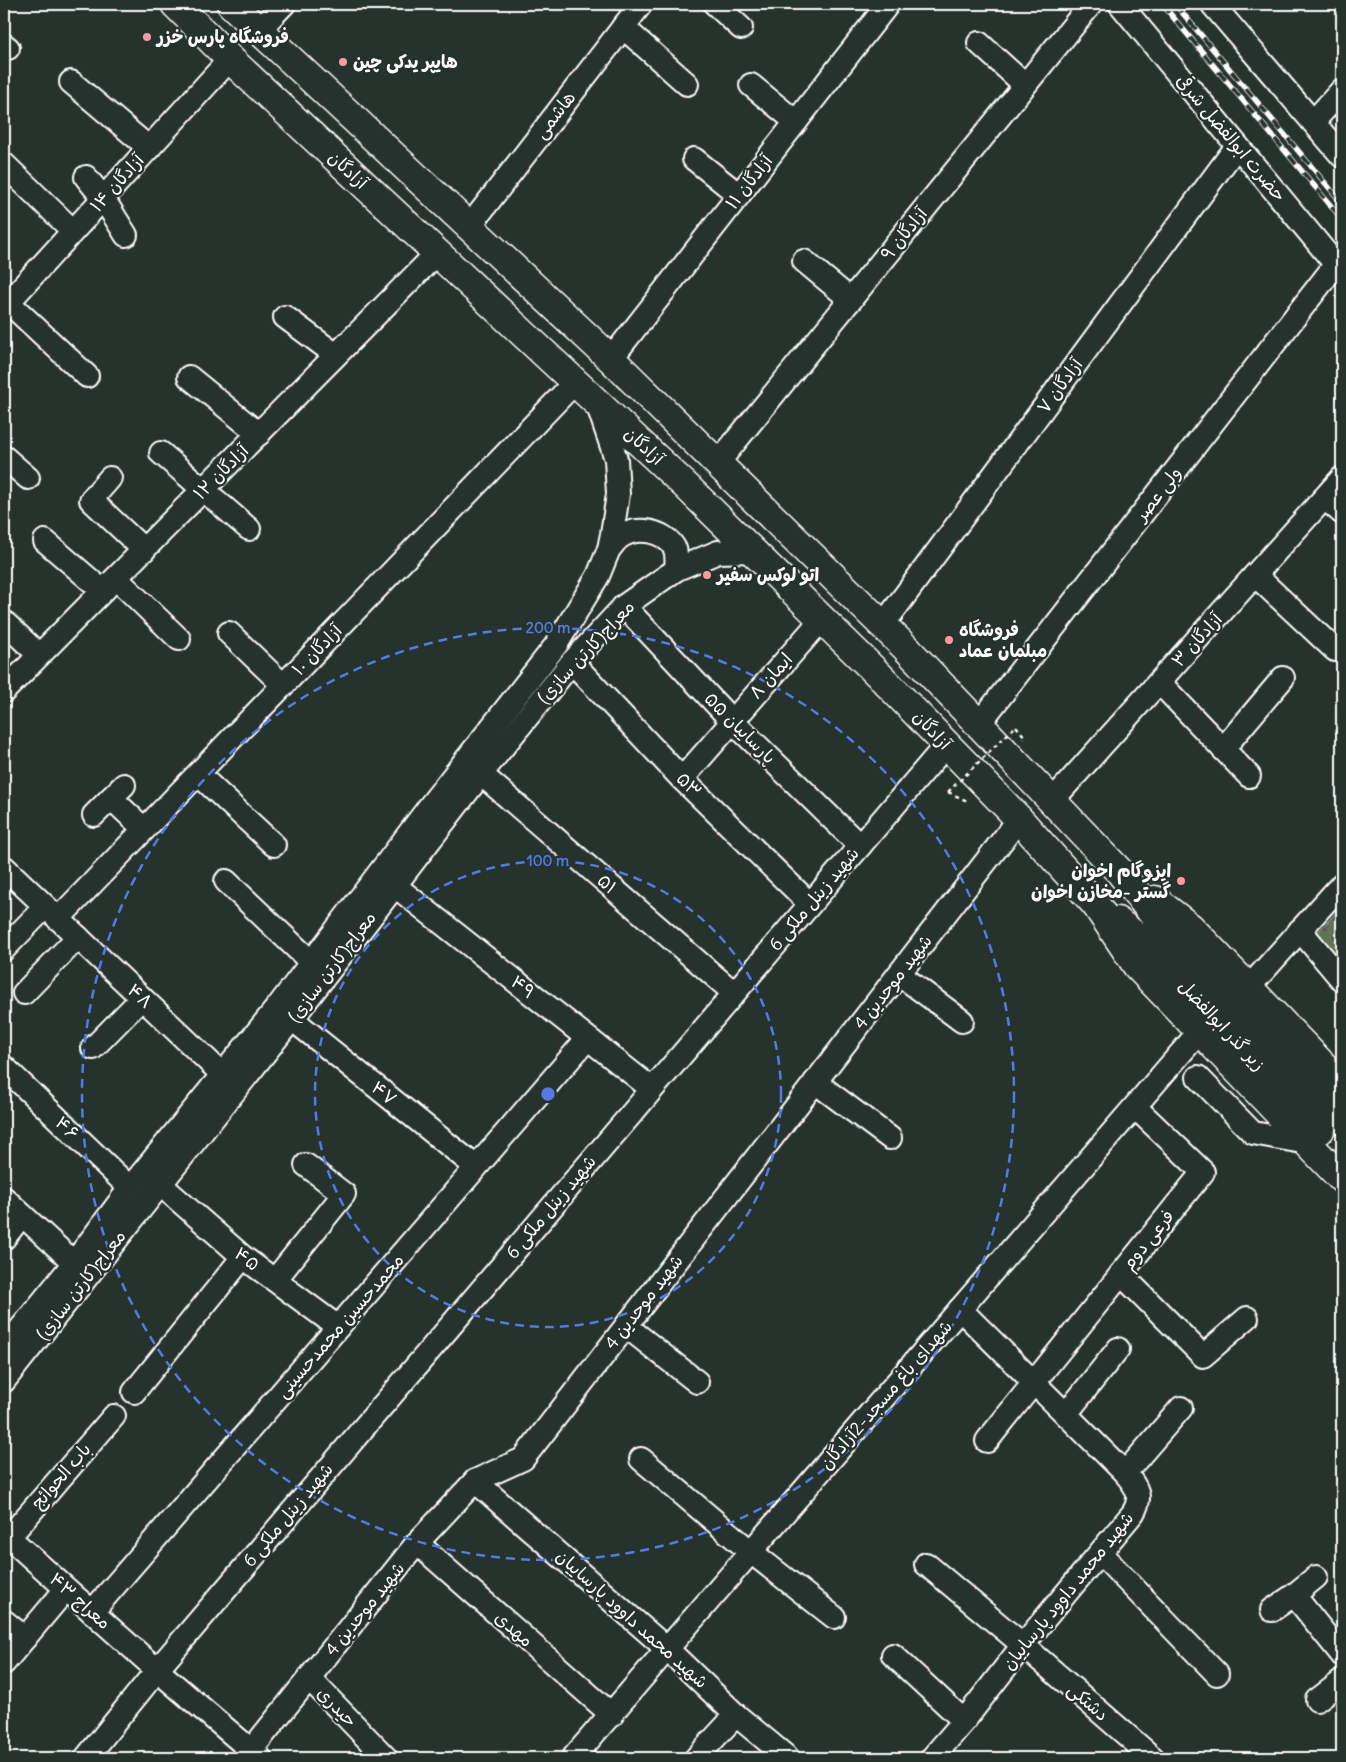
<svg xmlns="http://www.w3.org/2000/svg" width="1346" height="1762" viewBox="0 0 1346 1762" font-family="Delius,'Playpen Sans Arabic',sans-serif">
<defs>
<pattern id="cemetery-stones" width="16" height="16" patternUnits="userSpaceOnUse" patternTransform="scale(1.25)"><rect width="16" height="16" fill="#607355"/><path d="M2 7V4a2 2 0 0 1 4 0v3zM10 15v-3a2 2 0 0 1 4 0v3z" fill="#535a4f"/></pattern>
</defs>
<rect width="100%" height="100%" fill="#26332d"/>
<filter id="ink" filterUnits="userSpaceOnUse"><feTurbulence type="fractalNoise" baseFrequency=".02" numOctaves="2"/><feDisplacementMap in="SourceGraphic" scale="10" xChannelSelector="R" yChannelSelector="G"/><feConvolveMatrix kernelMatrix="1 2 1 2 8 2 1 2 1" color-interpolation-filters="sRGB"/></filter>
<g filter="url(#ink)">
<polygon fill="url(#cemetery-stones)" stroke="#b0b9aa" points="1342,906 1342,964 1317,933"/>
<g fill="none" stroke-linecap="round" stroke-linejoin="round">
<defs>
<g id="minor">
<polyline points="715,4 741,28"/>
<polyline points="1120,4 1342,272"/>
<polyline points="1212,4 1342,156"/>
<polyline points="623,27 687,84"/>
<polyline points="259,30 284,4"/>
<polyline points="979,43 1025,85"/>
<polyline points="4,45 8,48"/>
<polyline points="71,82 149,148"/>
<polyline points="751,85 796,122"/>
<polyline points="1313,122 1342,90"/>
<polyline points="694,159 739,195"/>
<polyline points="4,164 73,231"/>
<polyline points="86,177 103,198 126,235"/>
<polyline points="469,227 641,4"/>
<polyline points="804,261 851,300"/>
<polyline points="8,302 87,376"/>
<polyline points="4,307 230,59"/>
<polyline points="285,317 336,355"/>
<polyline points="611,359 888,4"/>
<polyline points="189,377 259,434"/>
<polyline points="161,453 249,529"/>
<polyline points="4,457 28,478"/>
<polyline points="717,464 1091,4"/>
<polyline points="110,478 91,500 144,550"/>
<polyline points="1325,498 1342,513"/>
<polyline points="45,541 103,591"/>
<path d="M609 549C612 546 616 540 619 538 636 525 665 530 675 549 677 554 676 563 677 569"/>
<polyline points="1255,575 1335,650"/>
<polyline points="116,578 179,639"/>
<polyline points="624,606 732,721 860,846"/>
<polyline points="4,622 39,655"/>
<polyline points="883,625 1237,146"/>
<polyline points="229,633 283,685"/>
<polyline points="572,662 682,779 810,904"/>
<polyline points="1159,682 1249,776"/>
<polyline points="4,691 437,253"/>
<polyline points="979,724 1336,264"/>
<polyline points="1223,749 1283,678"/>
<polyline points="198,774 274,845"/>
<polyline points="481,774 734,993"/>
<polyline points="682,779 822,619"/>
<polyline points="124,785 111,798 144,829"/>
<polyline points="1052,801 1342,478"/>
<polyline points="94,815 111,798"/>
<polyline points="4,867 222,1074"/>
<polyline points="226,881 311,962"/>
<polyline points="394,885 652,1089"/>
<polyline points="58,919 575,382"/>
<polyline points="1300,930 1342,980"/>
<polyline points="4,949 45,907"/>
<polyline points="899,974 962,1021"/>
<polyline points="1249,987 1342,884"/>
<polyline points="24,993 78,937"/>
<polyline points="292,1019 476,1167"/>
<polyline points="93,1048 142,998"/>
<polyline points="4,1067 130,1188"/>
<polyline points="1198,1077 1253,1133 1308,1143"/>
<polyline points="815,1082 890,1138"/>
<polyline points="160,1184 243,1257 338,1327"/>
<polyline points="4,1198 84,1272"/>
<polyline points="4,1238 22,1215"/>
<polyline points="1121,1274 1203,1356 1247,1318"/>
<polyline points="275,1280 344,1194 306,1165"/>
<polyline points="626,1326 697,1382"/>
<polyline points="4,1349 73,1264 130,1188 279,1005 432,803 556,645 598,576 609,549 612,534 618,494 616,459 597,403"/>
<polyline points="4,1381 292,1019 481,774 572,662 624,606 677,569 718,552 753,551"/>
<polyline points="134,1392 243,1257"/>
<polyline points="1066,1414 1118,1349"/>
<polyline points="987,1441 1203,1172 1135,1107"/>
<polyline points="641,1459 751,1552 834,1617"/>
<polyline points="1125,1473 1181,1408"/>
<polyline points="475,1481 667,1649 736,1715 788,1758"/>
<polyline points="4,1533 157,1670 260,1758"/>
<polyline points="9,1537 114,1416"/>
<polyline points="417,1543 612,1715"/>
<polyline points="1101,1554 1217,1674"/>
<polyline points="926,1564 1023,1645 1153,1758"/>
<polyline points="1316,1577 1294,1595 1342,1655"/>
<polyline points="1272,1610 1294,1595"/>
<polyline points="92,1612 587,1039"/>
<polyline points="4,1621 25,1638"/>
<polyline points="893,1655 964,1721"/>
<polyline points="4,1663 66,1589"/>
<polyline points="309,1678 386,1758"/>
<polyline points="1317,1700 1342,1681"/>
<polyline points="86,1758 157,1670 946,745"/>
<polyline points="245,1758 417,1543 475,1481 523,1459 1019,819"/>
<polyline points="573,1758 1199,1032"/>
<polyline points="696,1758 736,1715"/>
<path d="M932 1758 964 1721 1023 1645 1133 1513C1143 1497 1137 1487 1125 1473L960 1309"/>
</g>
<g id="major">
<polyline points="175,4 230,59 686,486 879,675 1019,819 1096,905 1137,966 1342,1179"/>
<polyline points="231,4 611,359 906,648 1120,872 1163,927 1342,1120"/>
<polyline points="1155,900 1190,927 1342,1085"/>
<polyline points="1117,921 1148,946 1320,1130"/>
</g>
</defs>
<use href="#minor" stroke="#fff" stroke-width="26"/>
<use href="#major" stroke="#fff" stroke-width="31"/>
<g stroke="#fff" stroke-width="2.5" stroke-dasharray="4 4" stroke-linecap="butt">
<polyline points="1016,726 1025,737 1023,739"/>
<polyline points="948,792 965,800 967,797"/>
</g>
<use href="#minor" stroke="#26332d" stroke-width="22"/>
<use href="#major" stroke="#26332d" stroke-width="28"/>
<defs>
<g id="rail">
<polyline points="1162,4 1342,219"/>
<polyline points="1175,4 1342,203"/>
</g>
</defs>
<use href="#rail" stroke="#fff" stroke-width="5.5"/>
<use href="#rail" stroke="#26332d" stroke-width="4" stroke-dasharray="11" stroke-linecap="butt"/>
<polyline stroke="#fff" stroke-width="2.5" stroke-dasharray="4 4" stroke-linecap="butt" points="948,792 1016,726"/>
</g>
</g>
<g fill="none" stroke="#567ae2" stroke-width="2.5" stroke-dasharray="9 6">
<circle cx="548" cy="1094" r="233"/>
<circle cx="548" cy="1094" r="466"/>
</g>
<g fill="#ff9aa2" stroke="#26332d" stroke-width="2">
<circle cx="147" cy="37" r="5"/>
<circle cx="343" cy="62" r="5"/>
<circle cx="707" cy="575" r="5"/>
<circle cx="949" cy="640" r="5"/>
<circle cx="1181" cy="881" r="5"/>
</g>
<g text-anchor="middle" stroke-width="4.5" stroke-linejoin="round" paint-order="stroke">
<g font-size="18" font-weight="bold" fill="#fff" stroke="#26332d" text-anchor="start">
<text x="157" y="43">فروشگاه پارس خزر</text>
<text x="353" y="68">هایپر یدکی چین</text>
<text x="717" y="581">اتو لوکس سفیر</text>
<text x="959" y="636">فروشگاه<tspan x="959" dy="21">مبلمان عماد</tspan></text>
<text x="1171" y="877" text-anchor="end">ایزوگام اخوان<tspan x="1171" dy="21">گستر -مخازن اخوان</tspan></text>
</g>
<g font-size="18" fill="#fff" stroke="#26332d">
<text transform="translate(555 115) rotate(-52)" y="6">هاشمی</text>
<text transform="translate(1231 138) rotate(50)" y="6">حضرت ابوالفضل شرقی</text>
<text transform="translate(348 170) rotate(43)" y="6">آزادگان</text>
<text transform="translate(749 182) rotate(-52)" y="6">۱۱ آزادگان</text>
<text transform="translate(117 183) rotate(-48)" y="6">۱۴ آزادگان</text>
<text transform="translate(904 234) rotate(-51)" y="6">۹ آزادگان</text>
<text transform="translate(1060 386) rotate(-54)" y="6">۷ آزادگان</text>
<text transform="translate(644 446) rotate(43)" y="6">آزادگان</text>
<text transform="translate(221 472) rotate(-45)" y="6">۱۲ آزادگان</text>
<text transform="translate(1158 494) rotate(-52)" y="6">ولی عصر</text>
<text transform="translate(1197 640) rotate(-48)" y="6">۳ آزادگان</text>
<text transform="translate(317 650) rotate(-46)" y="6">۱۰ آزادگان</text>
<text transform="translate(586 652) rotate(-47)" y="6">معراج(کارتن سازی)</text>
<text transform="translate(771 676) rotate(-48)" y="6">۸ ایمان</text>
<text transform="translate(740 728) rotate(45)" y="6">پارساییان ۵۵</text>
<text transform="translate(932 730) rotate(47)" y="6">آزادگان</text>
<text transform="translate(689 785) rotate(45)" y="6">۵۳</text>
<text transform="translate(607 884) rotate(41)" y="6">۵۱</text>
<text transform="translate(814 899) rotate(-50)" y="6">6 شهید زینل ملکی</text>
<text transform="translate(332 967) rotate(-53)" y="6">معراج(کارتن سازی)</text>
<text transform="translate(893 982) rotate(-52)" y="6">4 شهید موحدین</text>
<text transform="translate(523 987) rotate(38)" y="6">۴۹</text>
<text transform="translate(140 996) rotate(43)" y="6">۴۸</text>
<text transform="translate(1222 1025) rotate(47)" y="6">زیر گذر ابوالفضل</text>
<text transform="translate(384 1093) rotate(39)" y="6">۴۷</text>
<text transform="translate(67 1128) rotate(44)" y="6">۴۶</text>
<text transform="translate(551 1207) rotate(-50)" y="6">6 شهید زینل ملکی</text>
<text transform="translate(1148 1240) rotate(-51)" y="6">فرعی دوم</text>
<text transform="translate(247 1259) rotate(38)" y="6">۴۵</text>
<text transform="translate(81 1285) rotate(-52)" y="6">معراج(کارتن سازی)</text>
<text transform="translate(644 1302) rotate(-52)" y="6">4 شهید موحدین</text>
<text transform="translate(340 1326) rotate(-49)" y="6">محمدحسین محمدحسینی</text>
<text transform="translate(886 1395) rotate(-49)" y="6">شهدای‌ باغ مسجد-2آزادگان</text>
<text transform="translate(61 1476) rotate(-49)" y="6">باب الحوائج</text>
<text transform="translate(288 1515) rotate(-50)" y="6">6 شهید زینل ملکی</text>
<text transform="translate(1068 1591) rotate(-51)" y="6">شهید محمد داوود پارساییان</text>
<text transform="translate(80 1601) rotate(42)" y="6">معراج ۴۳</text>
<text transform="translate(365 1609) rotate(-51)" y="6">4 شهید موحدین</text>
<text transform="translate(632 1619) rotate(42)" y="6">شهید محمد داوود پارساییان</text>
<text transform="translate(514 1629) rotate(41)" y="6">مهدی</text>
<text transform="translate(1088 1702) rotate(41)" y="6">دشتکی</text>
<text transform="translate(337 1707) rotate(46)" y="6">حیدری</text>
</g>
</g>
<circle cx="548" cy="1094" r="8" fill="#567ae2" stroke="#26332d" stroke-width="2.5"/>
<g font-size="15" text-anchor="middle" font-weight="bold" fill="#567ae2" stroke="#26332d" stroke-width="4.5" stroke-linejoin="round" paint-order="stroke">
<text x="548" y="633">200 m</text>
<text x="548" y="866">100 m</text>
</g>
<rect width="1346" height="1762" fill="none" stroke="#26332d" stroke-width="20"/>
<rect x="10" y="10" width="1326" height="1742" fill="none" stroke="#fff" stroke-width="2" filter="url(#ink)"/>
</svg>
